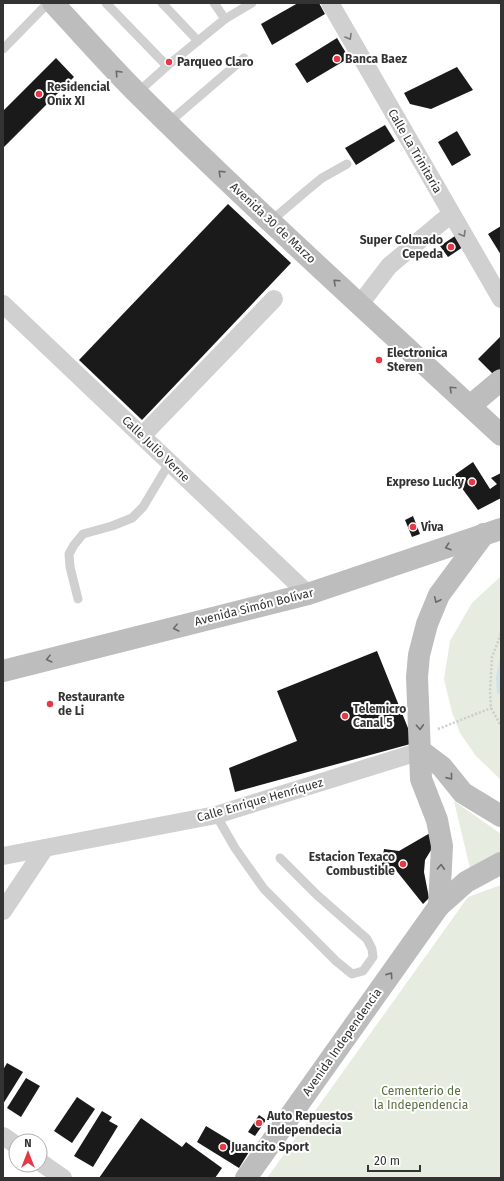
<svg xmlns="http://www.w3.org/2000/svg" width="504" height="1181" viewBox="0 0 504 1181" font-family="'Fira Sans',sans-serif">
<rect width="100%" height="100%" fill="#fff"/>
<g fill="#e6ecdf">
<polygon points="501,576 501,780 476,756 460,733 452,712 444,679 450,641 472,603"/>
<polygon points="454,801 501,834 501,855 470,868"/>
<polygon points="501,885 501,1178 267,1178 468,897"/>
</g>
<polygon fill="#cfe2ee" points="501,654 501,692 497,694 496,677"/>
<g fill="#1a1a1a">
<polygon points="298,3 319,3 325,14 272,45 261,24"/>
<polygon points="337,38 349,58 307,83 295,64"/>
<polygon points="56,58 74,77 3,148 3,111"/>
<polygon points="457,67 473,90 431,109 410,104 404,93"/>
<polygon points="385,125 395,141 356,165 345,148"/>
<polygon points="457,131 471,155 452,166 438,142"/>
<polygon points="228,204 291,263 142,420 79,360"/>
<polygon points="501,226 501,255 488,234"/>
<polygon points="455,236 463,247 448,257 440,246"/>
<polygon points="501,336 501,374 497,378 478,359"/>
<polygon points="473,462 490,489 497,484 491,478 501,473 501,498 478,510 453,476"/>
<polygon points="413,516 420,534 412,537 405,520"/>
<polygon points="377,651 414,743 235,792 229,768 297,741 277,691"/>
<polygon points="437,829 439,837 425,860 424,872 429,898 423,904 395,869 381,869 384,849 399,851"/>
<polygon points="7,1063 23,1072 3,1104 3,1070"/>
<polygon points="26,1078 40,1086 21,1117 7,1108"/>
<polygon points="77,1097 95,1109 72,1143 54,1131"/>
<polygon points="102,1111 112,1117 109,1121 118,1126 93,1167 74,1156"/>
<polygon points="259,1115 266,1120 255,1136 248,1132"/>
<polygon points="141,1118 182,1147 186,1142 222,1168 215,1178 99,1178"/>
<polygon points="206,1126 249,1152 239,1168 197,1142"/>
</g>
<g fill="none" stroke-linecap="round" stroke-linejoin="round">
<g stroke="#cdcdcd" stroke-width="2.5" stroke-dasharray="2 2" stroke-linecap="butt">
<polyline points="501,634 492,657 490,692 491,708 501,726"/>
<polyline points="438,729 491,708"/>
</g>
<g stroke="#d0d0d0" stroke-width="9">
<polyline points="106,3 167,66"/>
<polyline points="162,3 198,41"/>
<polyline points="214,3 225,19"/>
<polyline points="3,49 48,3"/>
<polyline points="137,93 167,66 225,19 252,3"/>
<polyline points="168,123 244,58"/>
<polyline points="271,221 305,192 322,178 347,164"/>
<polyline points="78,599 70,567 69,554 74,545 83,534 112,526 132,518 143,507 170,462"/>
<polyline points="216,815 235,848 264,889 336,961 352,974 363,971 373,957 372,949 367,939 317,895 280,858"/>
</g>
<g stroke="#d0d0d0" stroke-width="18">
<polyline points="330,3 501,299"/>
<polyline points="3,304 308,594"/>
<polyline points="360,304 389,266 451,214"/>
<polyline points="142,436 274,299"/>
<polyline points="3,856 216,815 421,751"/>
<polyline points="3,911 45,848"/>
<polyline points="3,1136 16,1145"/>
<polyline points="40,1162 63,1178"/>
</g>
<g stroke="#bdbdbd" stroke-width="22">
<path d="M53 3C81 33 109 65 138 94 256 211 379 322 501 435"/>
<polyline points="470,406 501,380"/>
<polyline points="3,671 308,594 501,529"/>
<polyline points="421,751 442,767 463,793 501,816"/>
<polyline points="439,906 442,846 437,820 421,779 417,677 419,655 427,624 439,595 484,534"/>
<polyline points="246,1178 439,906 466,882 501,863"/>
</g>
</g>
<defs><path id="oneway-chevron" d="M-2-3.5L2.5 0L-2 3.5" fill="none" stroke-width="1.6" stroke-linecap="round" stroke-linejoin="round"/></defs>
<g stroke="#7a7a7a">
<use href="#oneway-chevron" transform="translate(349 37) rotate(60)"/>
<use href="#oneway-chevron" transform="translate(463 234) rotate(59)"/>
</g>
<g stroke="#6a6a6a">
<use href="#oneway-chevron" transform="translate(118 73) rotate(-133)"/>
<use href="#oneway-chevron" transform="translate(221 173) rotate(-136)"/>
<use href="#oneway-chevron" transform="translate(336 282) rotate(-137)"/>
<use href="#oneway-chevron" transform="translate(452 389) rotate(-137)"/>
<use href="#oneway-chevron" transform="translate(448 547) rotate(161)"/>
<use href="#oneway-chevron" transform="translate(437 600) rotate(115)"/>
<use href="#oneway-chevron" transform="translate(176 628) rotate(166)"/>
<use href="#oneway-chevron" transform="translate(49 659) rotate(166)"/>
<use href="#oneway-chevron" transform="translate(420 727) rotate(87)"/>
<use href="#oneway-chevron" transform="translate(450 777) rotate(51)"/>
<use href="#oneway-chevron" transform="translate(441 867) rotate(-87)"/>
<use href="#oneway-chevron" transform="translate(390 975) rotate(-55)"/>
</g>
<g fill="#e63946" stroke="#fff" stroke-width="1.5">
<circle cx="337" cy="59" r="4"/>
<circle cx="169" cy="62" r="4"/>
<circle cx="39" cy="94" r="4"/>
<circle cx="451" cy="247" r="4"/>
<circle cx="379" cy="360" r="4"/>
<circle cx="472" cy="482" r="4"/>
<circle cx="413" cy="527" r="4"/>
<circle cx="50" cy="704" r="4"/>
<circle cx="345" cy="716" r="4"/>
<circle cx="403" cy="864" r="4"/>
<circle cx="259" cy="1123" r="4"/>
<circle cx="223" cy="1147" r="4"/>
</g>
<g text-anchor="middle" stroke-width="4" stroke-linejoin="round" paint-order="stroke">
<g font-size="12" font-weight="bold" fill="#333" stroke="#fff" text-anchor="start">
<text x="345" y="63">Banca Baez</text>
<text x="177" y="66">Parqueo Claro</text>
<text x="47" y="91">Residencial<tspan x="47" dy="14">Onix XI</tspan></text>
<text x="443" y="244" text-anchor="end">Super Colmado<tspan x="443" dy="14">Cepeda</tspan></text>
<text x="387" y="357">Electronica<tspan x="387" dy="14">Steren</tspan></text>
<text x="464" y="486" text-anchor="end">Expreso Lucky</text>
<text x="421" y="531">Viva</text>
<text x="58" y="701">Restaurante<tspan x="58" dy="14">de Li</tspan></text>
<text x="353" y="713">Telemicro<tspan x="353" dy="14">Canal 5</tspan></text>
<text x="395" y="861" text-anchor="end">Estacion Texaco<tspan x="395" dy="14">Combustible</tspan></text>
<text x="267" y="1120">Auto Repuestos<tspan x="267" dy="14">Independecia</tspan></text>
<text x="231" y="1151">Juancito Sport</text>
</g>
<g font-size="12" fill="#333" stroke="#fff">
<text transform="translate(415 151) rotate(60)" y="4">Calle La Trinitaria</text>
<text transform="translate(273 223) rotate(43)" y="4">Avenida 30 de Marzo</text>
<text transform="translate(156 449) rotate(44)" y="4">Calle Julio Verne</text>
<text transform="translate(254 607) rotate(-14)" y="4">Avenida Simón Bolívar</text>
<text transform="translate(260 800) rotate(-16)" y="4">Calle Enrique Henríquez</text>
<text transform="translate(342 1042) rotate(-55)" y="4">Avenida Independencia</text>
</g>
<g font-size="12" fill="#56703f" stroke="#fff">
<text x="421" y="1095">Cementerio de<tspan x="421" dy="14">la Independencia</tspan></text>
</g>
</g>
<rect width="504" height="1181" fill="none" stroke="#333333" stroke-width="8"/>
<g transform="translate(28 1153)"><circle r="19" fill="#ffffff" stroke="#adadad"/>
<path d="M0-3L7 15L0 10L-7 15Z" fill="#e63946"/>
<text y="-6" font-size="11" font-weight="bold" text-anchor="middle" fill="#333333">N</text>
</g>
<path d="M368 1165v6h52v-6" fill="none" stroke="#333333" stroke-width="2"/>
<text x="374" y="1165" font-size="12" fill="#333333" stroke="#ffffff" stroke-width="3" paint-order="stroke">20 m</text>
</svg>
